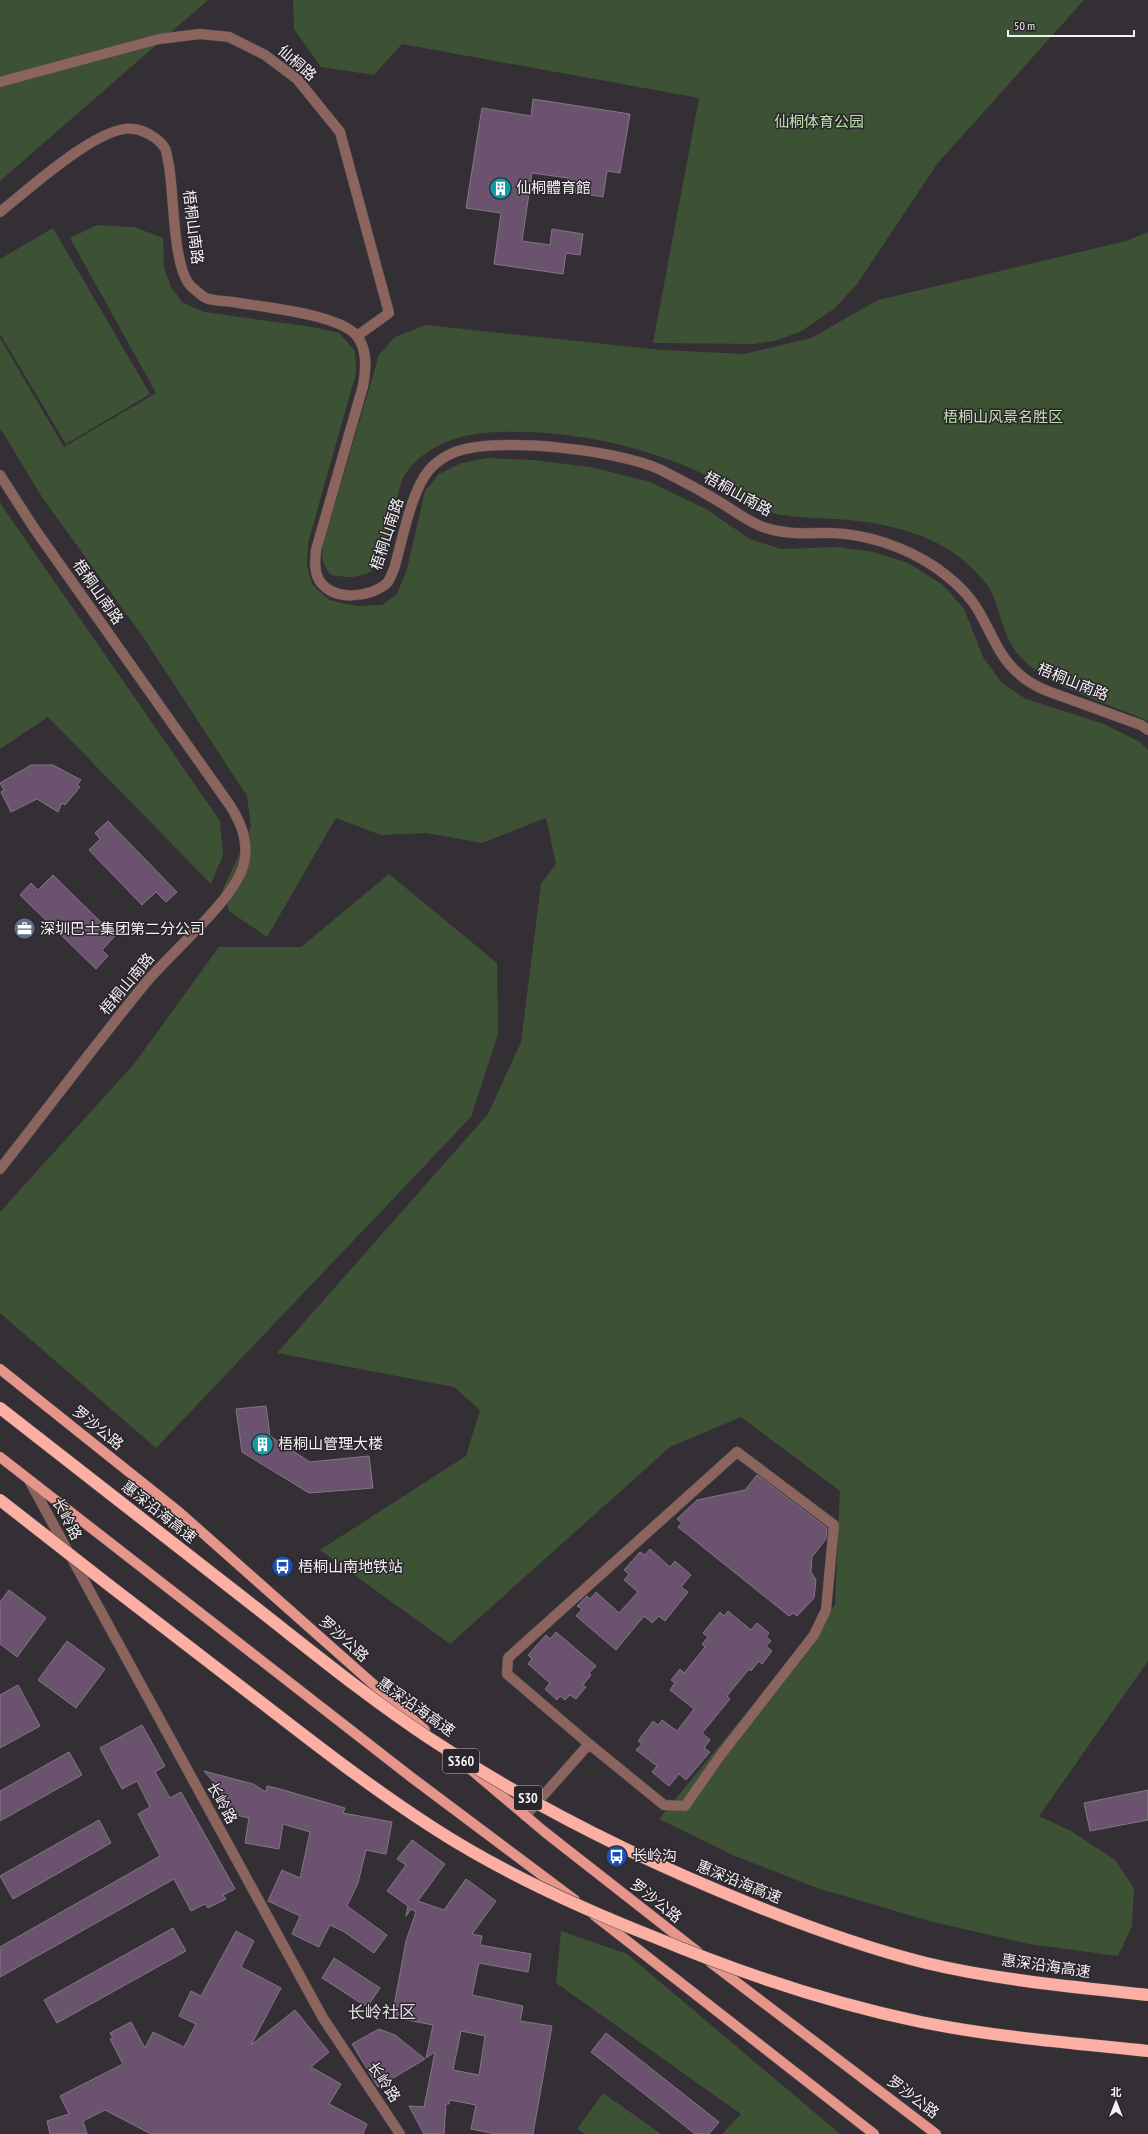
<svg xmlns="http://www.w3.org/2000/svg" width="1148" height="2134" viewBox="0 0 1148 2134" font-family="'PT Sans Narrow','Noto Sans SC',sans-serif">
<rect width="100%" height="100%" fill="#342f35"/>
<g fill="#3d5134">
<polygon points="0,0 208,0 0,181"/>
<polygon points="293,0 1084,0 937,164 857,284 834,309 800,332 774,341 754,344 653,343 699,98 402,44 374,75 321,67 294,29"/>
<polygon points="97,225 134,227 163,238 164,268 171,287 183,303 204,312 312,327 339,333 355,351 356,373 308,543 307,565 312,584 329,600 356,606 382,605 397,594 407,569 425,491 439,474 461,463 487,458 533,460 591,467 650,482 706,509 750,539 781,549 837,547 874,552 908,563 943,585 964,609 983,657 1001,682 1026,699 1104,724 1140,742 1148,750 1148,1661 1039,1816 1071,1831 1115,1860 1134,1888 1132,1926 1118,1956 1029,1944 933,1922 817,1888 735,1856 659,1819 835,1605 840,1491 741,1417 670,1447 450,1644 320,1550 466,1456 480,1410 454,1387 277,1353 488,1114 521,1042 541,884 556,864 546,818 482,843 426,833 381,835 336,818 267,937 229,911 223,889 240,853 251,826 247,796 143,637 42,497 0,428 0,338 64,447 156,393 70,238"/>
<polygon points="53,228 150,394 66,444 0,334 0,259"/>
<path d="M1148 232V721C1110 704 1041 685 1016 652 1003 634 1000 610 991 591 987 582 965 561 957 555 921 530 876 521 833 519 811 517 790 518 768 512 743 505 726 484 703 474 640 443 553 427 483 433 453 436 418 450 403 478 400 484 399 491 397 498 392 516 386 561 370 572 358 579 343 577 331 575 321 563 321 556 324 541L379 355 395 337 426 325 662 350 744 354 811 338 878 300 1126 241Z"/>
<polygon points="0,503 220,821 223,855 211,884 48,717 0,749"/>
<polygon points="389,874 497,963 498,1034 471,1117 156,1448 0,1313 0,1212 134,1064 219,947 301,947"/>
<polygon points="561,1931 627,1954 840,2134 722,2134 741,2114 556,1983"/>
<polygon points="603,2093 661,2134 585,2134 577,2129"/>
</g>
<g fill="#6b526f" stroke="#7f7980" fill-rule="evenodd">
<polygon points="533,99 630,114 620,173 607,171 603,197 567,191 568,178 532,173 522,241 550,245 552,229 583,234 580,255 566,253 563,274 494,264 501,213 466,208 482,108 531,116"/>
<polygon points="31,765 53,765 81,780 77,785 80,787 65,805 62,803 58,812 37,799 11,812 1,792 4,790 0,783"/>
<polygon points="108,821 177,892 166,902 156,892 142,905 89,850 100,839 95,833"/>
<polygon points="53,875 115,936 102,950 108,956 96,969 20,895 31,883 38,890"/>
<polygon points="266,1406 270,1436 310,1462 369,1456 373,1488 309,1493 242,1452 236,1409"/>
<polygon points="757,1475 827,1528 826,1539 812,1557 811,1572 816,1580 814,1598 797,1616 793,1613 789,1616 678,1527 682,1523 677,1519 697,1500 745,1490"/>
<polygon points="650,1549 670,1567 675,1561 691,1575 681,1587 688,1592 665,1621 659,1616 652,1623 644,1616 616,1650 576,1616 582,1609 577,1606 587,1596 590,1599 596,1592 619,1613 638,1592 624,1580 629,1574 624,1570 640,1552 645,1555"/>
<polygon points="9,1590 46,1618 17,1657 0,1644 0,1602"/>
<polygon points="728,1611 751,1630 757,1623 769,1633 766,1637 771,1641 766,1646 772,1651 762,1664 759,1661 751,1671 749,1669 727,1696 730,1699 702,1733 710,1740 704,1748 710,1752 686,1780 679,1774 669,1786 652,1772 657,1766 636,1750 642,1744 638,1741 653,1721 658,1725 662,1720 677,1731 694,1709 670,1690 675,1683 671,1680 680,1669 684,1673 705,1647 702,1644 708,1637 703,1633 720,1612 724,1616"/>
<polygon points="556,1632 596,1666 589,1673 591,1675 583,1685 586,1687 576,1699 570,1695 565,1700 560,1696 557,1700 545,1689 550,1683 528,1664 532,1659 528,1655 546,1635 550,1639"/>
<polygon points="67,1641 105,1669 76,1708 38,1680"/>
<polygon points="18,1685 40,1726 0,1748 0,1695"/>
<polygon points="142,1725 165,1766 155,1772 170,1798 181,1792 235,1889 223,1895 226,1899 208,1908 205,1904 191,1911 174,1879 0,1977 0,1947 160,1856 138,1814 150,1807 137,1781 122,1789 100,1748"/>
<polygon points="69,1752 82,1775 0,1821 0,1791"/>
<polygon points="204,1771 253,1784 266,1792 267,1786 280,1789 345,1808 343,1813 392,1822 386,1854 366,1850 358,1883 347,1906 387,1935 374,1953 343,1931 330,1925 319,1947 292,1934 300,1916 268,1901 282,1870 300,1878 310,1832 283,1824 279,1849 245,1843 249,1818 227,1813 230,1802 220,1799 222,1792"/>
<polygon points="1148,1790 1148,1820 1090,1831 1084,1803"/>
<polygon points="99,1820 111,1843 13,1899 0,1876"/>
<path d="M412 1840 445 1864 418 1901 444 1910 466 1879 496 1901 472 1934 482 1936 480 1945 531 1954 528 1972 479 1963 472 1995 523 2006 520 2021 552 2026 533 2134H496L471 2129 476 2105 450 2100 449 2104H446L444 2134H424L409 2106 424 2107 435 2052 426 2058 433 2025 392 2017 406 1941 416 1912 411 1909 406 1916 408 1906 387 1891 406 1865 397 1859ZM461 2031 485 2036 479 2075 453 2070Z"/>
<polygon points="173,1928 186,1951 57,2023 44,2000"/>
<polygon points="236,1931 254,1941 241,1967 281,1988 251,2045 295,2010 329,2052 311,2067 341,2084 329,2104 367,2124 363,2134 151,2134 105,2110 83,2121 87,2134 50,2134 47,2121 69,2114 60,2096 123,2064 110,2039 113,2038 110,2033 131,2022 145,2048 153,2032 184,2047 196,2024 179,2016 191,1991 201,1996"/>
<polygon points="334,1958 380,1988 367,2007 322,1978"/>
<polygon points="379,2029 395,2035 425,2059 378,2087 352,2044"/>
<polygon points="606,2033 719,2122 709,2134 695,2134 591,2052"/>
</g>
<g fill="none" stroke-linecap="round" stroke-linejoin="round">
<defs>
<g id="minor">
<polyline points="0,82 159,39 200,34 229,37 265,55 297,79 340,132 389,313 357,336"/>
<path d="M0 212C27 191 100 123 134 129 144 130 158 138 164 147 167 150 167 157 168 161 175 190 171 273 194 289 198 292 202 296 206 298 214 301 225 301 233 302 262 307 339 314 357 336 368 350 366 370 363 386L316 550C315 560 314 571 319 580 333 602 370 598 387 583 390 580 392 573 394 569 402 542 411 491 429 470 436 462 445 456 455 452 497 436 617 450 659 469 681 480 702 491 723 504 736 512 749 522 763 527 786 535 807 533 831 533 867 534 905 547 935 567 948 576 962 588 972 601 989 624 996 655 1019 674 1034 688 1054 693 1072 700 1095 708 1118 717 1141 725L1148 730"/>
<path d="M0 475 34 528 229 804C241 822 250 845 243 867 232 902 169 954 144 985 95 1045 48 1108 0 1169"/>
<polyline points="29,1480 323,2018 400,2134"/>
<polyline points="525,1816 589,1744 664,1805 685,1806 720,1756 814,1635 826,1610 834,1525 737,1452 508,1658 507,1674 589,1744"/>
</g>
<g id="major">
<polyline points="0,1369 179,1512 425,1730"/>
<polyline points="0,1457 411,1777 575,1900"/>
<polyline points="469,1768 546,1833 698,1952"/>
<polyline points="594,1915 874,2134"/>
<polyline points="710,1962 936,2134"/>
</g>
</defs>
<use href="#minor" stroke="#4f4a50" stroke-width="11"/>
<use href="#major" stroke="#4f4a50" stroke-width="11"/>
<use href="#minor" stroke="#8b645e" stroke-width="10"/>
<use href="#major" stroke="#e59589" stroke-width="10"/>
<defs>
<g id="highway-bridge">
<path d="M0 1408C83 1473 167 1538 250 1603 309 1649 367 1697 429 1738 530 1805 639 1859 751 1904 808 1927 866 1948 926 1963 997 1980 1075 1987 1148 1995"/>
<path d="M0 1500C84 1566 168 1631 253 1696 311 1741 370 1787 432 1827 501 1872 578 1907 654 1937 740 1973 830 2003 921 2022 996 2037 1072 2043 1148 2051"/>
</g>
</defs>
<use href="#highway-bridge" stroke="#4f4a50" stroke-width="13" stroke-linecap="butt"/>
<use href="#highway-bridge" stroke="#fcafa3" stroke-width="12"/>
</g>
<defs>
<symbol id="building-disc" viewBox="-11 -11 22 22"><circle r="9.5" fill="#0f9aa8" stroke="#2a252b"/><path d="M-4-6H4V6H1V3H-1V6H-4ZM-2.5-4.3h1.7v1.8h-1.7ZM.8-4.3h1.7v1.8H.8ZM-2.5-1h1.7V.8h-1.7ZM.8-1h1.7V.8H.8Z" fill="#fff"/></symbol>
<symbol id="office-disc" viewBox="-11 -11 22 22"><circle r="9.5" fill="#5c6f8a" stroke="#2a252b"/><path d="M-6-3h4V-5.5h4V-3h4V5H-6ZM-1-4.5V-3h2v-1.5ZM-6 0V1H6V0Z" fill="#fff"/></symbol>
<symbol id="bus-disc" viewBox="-11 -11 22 22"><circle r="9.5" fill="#1a4fb4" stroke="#2a252b"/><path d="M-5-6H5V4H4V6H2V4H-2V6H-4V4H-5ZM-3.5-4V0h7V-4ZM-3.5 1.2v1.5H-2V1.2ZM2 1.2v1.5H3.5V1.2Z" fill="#fff"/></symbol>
</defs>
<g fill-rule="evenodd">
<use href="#building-disc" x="488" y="176" width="25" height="25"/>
<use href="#office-disc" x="12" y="916" width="25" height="25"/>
<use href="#building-disc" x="250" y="1432" width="25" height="25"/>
<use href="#bus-disc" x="270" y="1554" width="25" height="25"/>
<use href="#bus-disc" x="604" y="1844" width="25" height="25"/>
</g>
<g text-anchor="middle" stroke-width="3" stroke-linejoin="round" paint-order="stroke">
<g fill="#2a252b" stroke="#b7b4b8" stroke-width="1">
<rect x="443" y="1749" width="36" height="24" rx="3"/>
<rect x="514" y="1786" width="28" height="24" rx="3"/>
</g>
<g font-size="14" font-weight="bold" fill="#f4f1f5">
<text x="461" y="1766">S360</text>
<text x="528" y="1803">S30</text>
</g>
<g font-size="15" fill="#f4f1f5" stroke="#2a252b">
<text transform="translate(297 63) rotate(41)" y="5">仙桐路</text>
<text transform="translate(193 227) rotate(83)" y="5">梧桐山南路</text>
<text transform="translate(738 494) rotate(29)" y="5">梧桐山南路</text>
<text transform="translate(387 534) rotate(-72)" y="5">梧桐山南路</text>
<text transform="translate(98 592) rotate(55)" y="5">梧桐山南路</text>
<text transform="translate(1073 682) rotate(22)" y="5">梧桐山南路</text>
<text transform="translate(127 984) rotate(-50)" y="5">梧桐山南路</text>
<text transform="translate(98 1428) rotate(39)" y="5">罗沙公路</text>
<text transform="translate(159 1512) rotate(38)" y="5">惠深沿海高速</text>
<text transform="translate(67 1519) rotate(62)" y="5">长岭路</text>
<text transform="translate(344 1639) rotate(42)" y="5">罗沙公路</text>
<text transform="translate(416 1707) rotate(35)" y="5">惠深沿海高速</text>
<text transform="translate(222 1803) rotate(61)" y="5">长岭路</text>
<text transform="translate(739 1882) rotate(22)" y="5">惠深沿海高速</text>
<text transform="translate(656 1901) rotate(38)" y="5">罗沙公路</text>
<text transform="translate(1046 1966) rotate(8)" y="5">惠深沿海高速</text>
<text transform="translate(384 2082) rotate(56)" y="5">长岭路</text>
<text transform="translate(913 2097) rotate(37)" y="5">罗沙公路</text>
</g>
<g font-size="15" fill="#bce3ab" stroke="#2a252b">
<text x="819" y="127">仙桐体育公园</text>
<text x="1003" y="422">梧桐山风景名胜区</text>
</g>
<g font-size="15" fill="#f4f1f5" stroke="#2a252b" text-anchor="start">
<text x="516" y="193">仙桐體育館</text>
<text x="40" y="934">深圳巴士集团第二分公司</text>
<text x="278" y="1449">梧桐山管理大楼</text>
<text x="298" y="1572">梧桐山南地铁站</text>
<text x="632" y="1861">长岭沟</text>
</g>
<g font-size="17" fill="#e5dfe6" stroke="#2a252b">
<text x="382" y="2018">长岭社区</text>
</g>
</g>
<g transform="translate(1116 2102)" stroke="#2a252b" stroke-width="3" paint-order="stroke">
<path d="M0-3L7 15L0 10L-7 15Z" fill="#f4f1f5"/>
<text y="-6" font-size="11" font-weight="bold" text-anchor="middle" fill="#f4f1f5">北</text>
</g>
<path d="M1008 30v6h126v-6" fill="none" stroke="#f4f1f5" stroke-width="2"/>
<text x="1014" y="30" font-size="12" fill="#f4f1f5" stroke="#2a252b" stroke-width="3" paint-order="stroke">50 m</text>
</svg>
